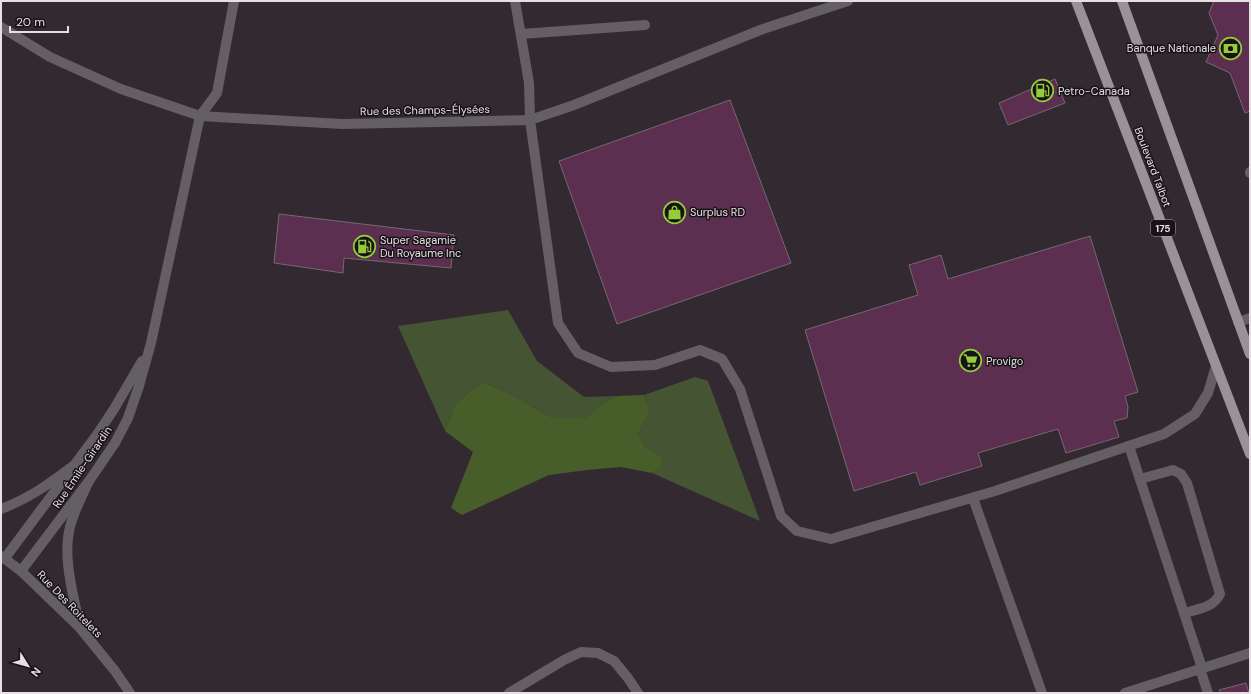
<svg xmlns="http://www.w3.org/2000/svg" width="1251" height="694" viewBox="0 0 1251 694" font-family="'DM Sans',sans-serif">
<rect width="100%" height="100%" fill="#332930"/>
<g fill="#455432">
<polygon points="508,310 537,361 584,397 618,396 603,403 585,418 553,418 516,397 484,382 456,402 445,431 398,326"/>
<polygon points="695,377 708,381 760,521 652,473 662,467 646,448 638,434 650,411 644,395"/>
</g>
<polygon fill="#485e2a" points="484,382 516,397 553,418 585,418 603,403 618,396 644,395 650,411 638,434 646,448 661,456 662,467 652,473 621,467 587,470 549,475 462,515 451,508 473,452 445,431 456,402"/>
<g fill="#5c2f50" stroke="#746970">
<polygon points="1214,1 1250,1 1250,111 1245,113 1230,73 1206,62 1218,35 1209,13"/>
<polygon points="1055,79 1065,103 1008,125 999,103"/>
<polygon points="730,100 791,263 617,324 559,161"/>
<polygon points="279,214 454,235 451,268 344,258 343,273 274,263"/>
<polygon points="1090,236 1138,392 1125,396 1128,407 1127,418 1114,421 1119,437 1066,453 1058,429 978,453 982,466 920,485 916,472 854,491 805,330 918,295 909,265 941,255 948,279"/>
<polygon points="1246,683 1249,693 1220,693 1219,690"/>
</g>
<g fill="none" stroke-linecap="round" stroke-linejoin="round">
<g stroke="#645f63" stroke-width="10">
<polyline points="515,1 529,83 530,120 558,323 578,353 611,367 655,365 700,350 722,359 740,389 781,516 797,531 831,539 995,491 1164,434 1195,414 1208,393 1216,366"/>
<polyline points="521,34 645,25"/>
<polyline points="200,116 217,93 234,1"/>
<polyline points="1250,172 1250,173"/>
<polyline points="1238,322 1250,318"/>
<polyline points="1129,446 1202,668"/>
<path d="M1140 479 1173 470 1181 474 1187 483 1220 594C1213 608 1198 609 1184 613"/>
<polyline points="973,498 1042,693"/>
<polyline points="1200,669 1208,693"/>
<polyline points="1125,693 1250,653"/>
</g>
<g stroke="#645f63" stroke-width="10">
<polyline points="1,27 50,57 121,89 200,116 342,124 530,120 574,105 763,29 848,1"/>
<polyline points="5,558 96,436 114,409 142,361"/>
<polyline points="21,571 89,481 115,443 128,418 139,386 151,343 200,116"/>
<polyline points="509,693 564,660 581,652 598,653 614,661 628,678 638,693"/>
</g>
<g stroke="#645f63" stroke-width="10">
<path d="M1 509C30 498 49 484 73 466"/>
<polyline points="1,556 21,571 80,628 115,671 130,693"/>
<path d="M80 628C74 597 62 558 70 527 74 511 82 496 89 481"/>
</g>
<g stroke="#9b9198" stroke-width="10">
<polyline points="1076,1 1250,454"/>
<polyline points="1122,1 1250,354"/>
</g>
</g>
<defs>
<symbol id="bank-ring" viewBox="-11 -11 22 22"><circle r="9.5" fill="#181316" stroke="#95cc3a" stroke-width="1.5"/><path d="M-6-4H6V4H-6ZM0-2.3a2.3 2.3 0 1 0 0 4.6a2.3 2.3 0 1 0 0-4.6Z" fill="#95cc3a"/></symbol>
<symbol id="fuel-ring" viewBox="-11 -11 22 22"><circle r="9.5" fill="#181316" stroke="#95cc3a" stroke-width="1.5"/><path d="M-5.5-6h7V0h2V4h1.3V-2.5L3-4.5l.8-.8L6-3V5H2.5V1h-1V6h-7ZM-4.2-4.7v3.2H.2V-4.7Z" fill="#95cc3a"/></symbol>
<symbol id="shop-ring" viewBox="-11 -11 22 22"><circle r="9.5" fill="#181316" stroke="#95cc3a" stroke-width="1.5"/><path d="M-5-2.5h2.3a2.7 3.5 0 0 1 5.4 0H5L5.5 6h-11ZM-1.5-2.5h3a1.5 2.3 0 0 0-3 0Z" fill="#95cc3a"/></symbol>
<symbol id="supermarket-ring" viewBox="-11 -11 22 22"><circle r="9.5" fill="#181316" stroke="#95cc3a" stroke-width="1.5"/><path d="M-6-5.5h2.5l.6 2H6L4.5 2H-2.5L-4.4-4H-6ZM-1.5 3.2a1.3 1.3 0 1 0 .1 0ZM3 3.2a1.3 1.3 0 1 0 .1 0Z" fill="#95cc3a"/></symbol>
</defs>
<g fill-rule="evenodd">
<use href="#bank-ring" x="1218" y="36" width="25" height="25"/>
<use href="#fuel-ring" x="1030" y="78" width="25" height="25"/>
<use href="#shop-ring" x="662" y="200" width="25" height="25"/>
<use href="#fuel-ring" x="352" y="234" width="25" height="25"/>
<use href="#supermarket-ring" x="958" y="348" width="25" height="25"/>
</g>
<g text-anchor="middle" stroke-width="3" stroke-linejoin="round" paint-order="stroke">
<rect fill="#181316" stroke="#a8a2a6" stroke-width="1" x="1151" y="220" width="24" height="16" rx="3"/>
<g font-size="10" font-weight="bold" fill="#e6dfe4">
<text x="1163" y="232">175</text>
</g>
<g font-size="11" fill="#e6dfe4" stroke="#181316" text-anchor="start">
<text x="1216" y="52" text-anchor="end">Banque Nationale</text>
<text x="1058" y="95">Petro-Canada</text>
<text x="690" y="216">Surplus RD</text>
<text x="380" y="244">Super Sagamie<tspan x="380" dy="13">Du Royaume Inc</tspan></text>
<text x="986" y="365">Provigo</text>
</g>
<g font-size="11" fill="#e6dfe4" stroke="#181316">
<text transform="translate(425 110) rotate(-1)" y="4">Rue des Champs-Élysées</text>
<text transform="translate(1153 167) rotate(69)" y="4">Boulevard Talbot</text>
<text transform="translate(82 467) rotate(-56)" y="4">Rue Émile-Girardin</text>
<text transform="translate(70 604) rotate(46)" y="4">Rue Des Roitelets</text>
</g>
</g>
<rect width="1251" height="694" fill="none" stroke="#e6dfe4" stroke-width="4"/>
<g transform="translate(28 666) rotate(127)" stroke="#181316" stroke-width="3" paint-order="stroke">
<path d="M0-3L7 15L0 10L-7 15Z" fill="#e6dfe4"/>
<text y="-6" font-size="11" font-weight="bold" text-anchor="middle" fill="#e6dfe4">N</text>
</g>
<path d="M10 26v6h58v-6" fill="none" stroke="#e6dfe4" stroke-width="2"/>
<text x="16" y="26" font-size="12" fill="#e6dfe4" stroke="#181316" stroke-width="3" paint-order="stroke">20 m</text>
</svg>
